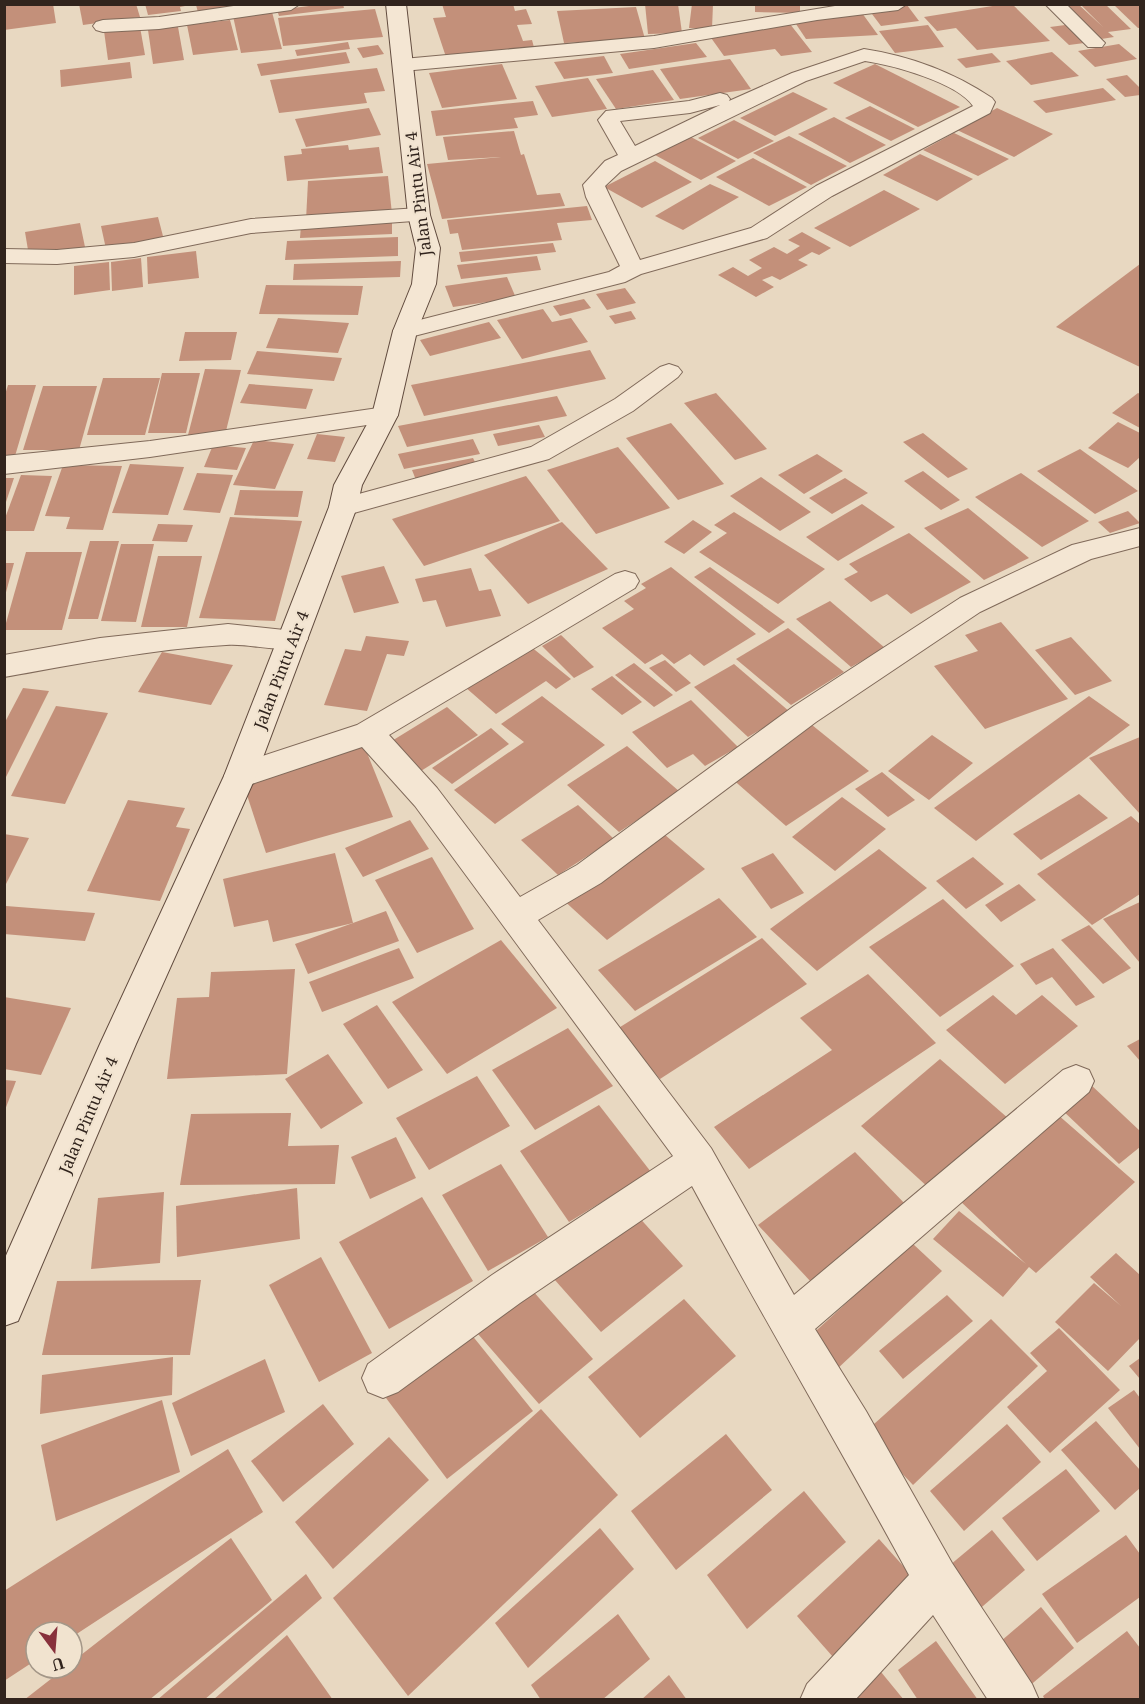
<svg xmlns="http://www.w3.org/2000/svg" width="1145" height="1704" viewBox="0 0 1145 1704" font-family="'Noto Serif',serif">
<rect width="100%" height="100%" fill="#e8d8c1"/>
<g fill="#c3907a">
<polygon points="4,4 53,4 56,23 4,30"/>
<polygon points="79,4 136,4 140,17 83,25"/>
<polygon points="145,4 185,4 185,6 180,7 181,11 148,15"/>
<polygon points="203,4 251,4 199,16 196,5"/>
<polygon points="325,4 343,4 344,8 279,16 277,10"/>
<polygon points="442,4 513,4 515,11 526,9 532,24 517,25 523,41 532,40 535,51 447,60 433,18 446,17"/>
<polygon points="645,4 678,4 682,33 648,34"/>
<polygon points="692,4 713,4 712,29 689,28"/>
<polygon points="755,4 800,4 800,13 755,12"/>
<polygon points="1005,4 1012,4 1050,41 977,50 956,28 937,31 924,17"/>
<polygon points="1057,4 1078,4 1103,27 1080,4 1105,4 1131,29 1108,32 1114,37 1095,40"/>
<polygon points="1113,4 1140,4 1140,28 1138,28"/>
<polygon points="907,5 919,21 881,26 869,10"/>
<polygon points="636,7 645,39 564,43 557,11"/>
<polygon points="375,9 383,37 283,46 278,18"/>
<polygon points="272,12 282,49 241,53 233,16"/>
<polygon points="862,13 878,35 806,39 794,21"/>
<polygon points="230,20 238,50 193,55 187,25"/>
<polygon points="790,24 812,52 781,56 775,49 724,56 709,35"/>
<polygon points="1073,24 1092,42 1069,45 1050,27"/>
<polygon points="928,25 944,47 895,53 879,31"/>
<polygon points="140,27 145,55 108,60 104,31"/>
<polygon points="178,27 184,60 153,64 148,30"/>
<polygon points="348,42 350,49 297,56 295,50"/>
<polygon points="696,43 707,57 629,69 620,54"/>
<polygon points="1119,44 1137,59 1095,67 1078,51"/>
<polygon points="378,45 384,54 363,58 357,48"/>
<polygon points="346,52 350,63 261,76 257,64"/>
<polygon points="1052,52 1079,76 1031,85 1006,61"/>
<polygon points="992,53 1001,62 966,68 957,59"/>
<polygon points="604,56 613,73 564,79 554,62"/>
<polygon points="730,59 751,89 680,99 660,69"/>
<polygon points="130,62 132,78 61,87 60,70"/>
<polygon points="502,64 517,99 442,108 429,73"/>
<polygon points="875,64 960,107 918,127 833,83"/>
<polygon points="377,68 385,91 364,93 367,103 279,113 270,80"/>
<polygon points="653,70 674,100 616,109 596,79"/>
<polygon points="1127,75 1140,88 1140,95 1125,97 1106,79"/>
<polygon points="588,78 607,109 552,117 535,86"/>
<polygon points="1103,88 1116,100 1046,113 1033,101"/>
<polygon points="793,92 828,109 775,136 740,118"/>
<polygon points="533,101 538,115 514,118 518,128 436,136 431,111"/>
<polygon points="870,106 915,129 891,141 845,118"/>
<polygon points="369,108 381,135 306,147 295,119"/>
<polygon points="997,108 1053,134 1014,157 957,130"/>
<polygon points="834,117 886,145 850,163 798,134"/>
<polygon points="734,120 774,141 738,159 698,138"/>
<polygon points="514,131 521,155 524,154 537,195 560,193 565,206 442,219 427,164 501,157 448,160 443,137"/>
<polygon points="954,133 1009,159 978,176 923,150"/>
<polygon points="789,136 847,166 811,185 753,153"/>
<polygon points="691,137 736,161 701,180 655,155"/>
<polygon points="348,145 349,150 379,147 383,173 287,181 284,156 302,154 301,149"/>
<polygon points="920,154 973,179 937,201 883,175"/>
<polygon points="753,158 807,187 769,206 716,177"/>
<polygon points="655,161 692,182 642,208 604,187"/>
<polygon points="388,176 392,214 306,220 308,181"/>
<polygon points="710,184 739,197 683,230 655,216"/>
<polygon points="884,190 920,209 850,247 814,228"/>
<polygon points="587,206 592,220 557,223 562,240 462,250 458,233 450,234 447,220"/>
<polygon points="158,217 164,240 106,249 101,226"/>
<polygon points="392,222 392,234 300,238 301,225"/>
<polygon points="80,223 85,247 29,256 25,232"/>
<polygon points="802,232 831,248 819,255 812,252 798,260 808,265 780,280 772,276 762,280 774,287 756,297 718,275 733,267 748,276 762,268 749,260 774,247 787,254 800,246 788,240"/>
<polygon points="398,237 398,256 285,260 287,241"/>
<polygon points="553,243 556,252 461,262 459,252"/>
<polygon points="196,251 199,278 148,284 147,257"/>
<polygon points="537,256 541,270 461,279 457,265"/>
<polygon points="141,258 143,287 112,291 111,262"/>
<polygon points="401,261 400,277 293,280 294,264"/>
<polygon points="109,262 110,290 74,295 74,266"/>
<polygon points="1140,264 1140,367 1056,327"/>
<polygon points="507,277 516,298 453,307 445,286"/>
<polygon points="266,285 363,286 358,315 259,314"/>
<polygon points="625,288 636,303 607,310 596,294"/>
<polygon points="584,299 591,308 560,316 553,306"/>
<polygon points="543,309 552,322 571,318 588,342 522,359 497,320"/>
<polygon points="631,311 636,319 615,324 609,316"/>
<polygon points="278,318 349,323 338,353 266,348"/>
<polygon points="489,322 501,338 430,356 420,340"/>
<polygon points="185,332 237,332 231,360 179,361"/>
<polygon points="590,350 606,379 424,416 411,385"/>
<polygon points="257,351 342,358 334,381 247,374"/>
<polygon points="205,369 241,370 225,435 188,435"/>
<polygon points="162,373 200,373 186,433 148,433"/>
<polygon points="103,378 160,378 145,435 87,435"/>
<polygon points="249,384 313,389 306,409 240,403"/>
<polygon points="8,385 36,385 15,456 4,456 4,398"/>
<polygon points="43,386 97,386 79,450 23,450"/>
<polygon points="716,393 767,449 735,460 684,403"/>
<polygon points="1138,393 1140,394 1140,428 1112,413"/>
<polygon points="557,396 567,416 407,447 398,426"/>
<polygon points="1118,422 1140,433 1140,457 1128,468 1088,448"/>
<polygon points="671,423 724,484 678,500 626,438"/>
<polygon points="539,425 545,437 498,446 493,434"/>
<polygon points="923,433 968,469 948,478 903,442"/>
<polygon points="317,434 345,437 335,462 307,459"/>
<polygon points="473,439 480,454 404,469 398,454"/>
<polygon points="254,440 294,444 275,489 233,485"/>
<polygon points="213,445 246,448 237,470 204,467"/>
<polygon points="618,447 670,508 596,534 547,470"/>
<polygon points="1080,449 1138,491 1095,514 1037,471"/>
<polygon points="817,454 843,471 804,494 778,475"/>
<polygon points="473,458 478,468 416,480 412,470"/>
<polygon points="130,464 184,467 168,515 112,513"/>
<polygon points="63,465 122,466 103,530 66,529 70,517 45,516"/>
<polygon points="923,471 960,500 941,510 904,481"/>
<polygon points="197,473 233,475 220,513 183,510"/>
<polygon points="1021,473 1089,521 1042,547 975,497"/>
<polygon points="21,475 52,476 34,531 4,531 4,521"/>
<polygon points="526,476 560,521 424,566 392,519"/>
<polygon points="761,477 811,512 780,531 730,496"/>
<polygon points="5,478 14,478 5,505"/>
<polygon points="845,478 868,493 832,514 809,498"/>
<polygon points="240,490 303,491 298,517 234,515"/>
<polygon points="862,504 895,527 838,561 806,537"/>
<polygon points="968,508 1029,558 984,580 924,528"/>
<polygon points="1128,511 1140,523 1110,533 1098,522"/>
<polygon points="734,512 825,569 778,604 699,552 727,533 714,525"/>
<polygon points="230,517 302,521 275,621 199,618"/>
<polygon points="693,520 712,532 684,554 664,542"/>
<polygon points="562,522 608,569 528,604 484,555"/>
<polygon points="158,524 193,525 187,542 152,541"/>
<polygon points="909,533 971,582 911,614 887,594 871,602 844,579 858,572 849,564"/>
<polygon points="90,541 119,541 98,619 68,619"/>
<polygon points="121,544 154,544 136,622 101,621"/>
<polygon points="26,552 82,552 62,630 4,630"/>
<polygon points="158,556 202,556 187,627 141,627"/>
<polygon points="4,563 14,563 5,596 4,596"/>
<polygon points="384,566 399,603 354,613 341,576"/>
<polygon points="671,567 756,634 704,666 690,654 674,664 662,654 645,664 602,628 634,609 624,601 646,588 641,584"/>
<polygon points="710,567 785,622 769,633 694,577"/>
<polygon points="471,568 479,591 491,589 501,616 446,627 436,600 423,602 415,579"/>
<polygon points="830,601 885,648 851,667 796,619"/>
<polygon points="1001,622 1068,699 985,729 934,666 978,651 965,635"/>
<polygon points="788,628 844,672 791,705 736,659"/>
<polygon points="561,635 594,667 574,678 542,646"/>
<polygon points="366,636 409,641 404,656 387,654 367,711 324,705 345,649 361,651"/>
<polygon points="1071,637 1112,681 1075,695 1035,650"/>
<polygon points="530,646 571,679 556,689 546,681 496,714 465,687"/>
<polygon points="162,652 233,665 211,705 138,692"/>
<polygon points="665,660 691,683 676,692 649,668"/>
<polygon points="634,663 673,695 654,707 615,675"/>
<polygon points="734,664 790,712 748,737 694,687"/>
<polygon points="612,676 642,702 622,715 591,689"/>
<polygon points="23,688 49,691 4,781 4,724"/>
<polygon points="542,696 605,745 495,824 454,790 524,742 501,724"/>
<polygon points="1089,696 1130,725 976,841 934,808"/>
<polygon points="691,700 738,747 705,766 693,754 667,768 632,732"/>
<polygon points="56,706 108,713 65,804 11,796"/>
<polygon points="447,707 478,735 413,776 382,747"/>
<polygon points="812,725 869,771 786,826 730,777"/>
<polygon points="491,728 509,744 452,784 432,768"/>
<polygon points="932,735 973,763 929,800 888,771"/>
<polygon points="1140,737 1140,814 1089,758"/>
<polygon points="363,743 393,817 266,853 241,777"/>
<polygon points="627,746 680,792 619,832 567,785"/>
<polygon points="882,772 915,800 888,817 855,789"/>
<polygon points="1079,794 1108,818 1041,860 1013,834"/>
<polygon points="842,797 886,829 835,871 792,837"/>
<polygon points="128,800 185,808 176,827 190,829 160,901 87,891"/>
<polygon points="578,805 614,839 558,875 521,840"/>
<polygon points="1131,816 1140,824 1140,894 1092,925 1037,874"/>
<polygon points="410,820 429,849 363,877 345,848"/>
<polygon points="658,829 705,869 607,940 560,897"/>
<polygon points="4,834 29,838 4,888"/>
<polygon points="879,849 927,888 817,971 770,929"/>
<polygon points="335,853 353,923 273,942 268,920 234,927 223,879"/>
<polygon points="773,853 804,893 771,909 741,868"/>
<polygon points="432,857 474,929 417,953 375,880"/>
<polygon points="973,857 1004,884 966,909 936,881"/>
<polygon points="1019,884 1036,900 1001,922 985,905"/>
<polygon points="719,898 757,937 635,1011 598,970"/>
<polygon points="943,899 1014,966 940,1017 869,947"/>
<polygon points="1140,902 1140,963 1103,919"/>
<polygon points="6,906 95,913 85,941 4,934"/>
<polygon points="386,911 399,941 308,974 295,944"/>
<polygon points="1089,925 1131,968 1103,984 1061,940"/>
<polygon points="762,938 807,984 660,1079 617,1029"/>
<polygon points="501,940 557,1008 447,1074 392,1002"/>
<polygon points="399,948 414,978 322,1012 309,982"/>
<polygon points="1053,948 1095,997 1076,1006 1052,977 1036,985 1020,964"/>
<polygon points="295,969 287,1074 167,1079 177,998 209,997 211,972"/>
<polygon points="868,974 936,1043 749,1169 714,1127 832,1050 800,1018"/>
<polygon points="993,995 1016,1015 1042,995 1078,1026 1005,1084 946,1030"/>
<polygon points="4,997 71,1008 41,1075 4,1069"/>
<polygon points="377,1005 423,1070 388,1089 343,1024"/>
<polygon points="568,1028 613,1086 535,1130 492,1070"/>
<polygon points="1140,1039 1140,1061 1127,1046"/>
<polygon points="328,1054 363,1103 321,1129 285,1079"/>
<polygon points="940,1059 1009,1119 930,1189 861,1126"/>
<polygon points="477,1076 510,1126 429,1170 396,1118"/>
<polygon points="4,1080 16,1081 5,1110 4,1110"/>
<polygon points="1090,1084 1140,1131 1140,1147 1119,1164 1060,1108"/>
<polygon points="599,1105 651,1172 569,1222 520,1151"/>
<polygon points="291,1113 288,1146 339,1145 335,1184 180,1185 191,1114"/>
<polygon points="1057,1114 1135,1182 1036,1273 1029,1267 1003,1297 933,1239 959,1211 1026,1264 958,1199"/>
<polygon points="396,1137 416,1178 370,1199 351,1157"/>
<polygon points="855,1152 908,1207 812,1283 758,1225"/>
<polygon points="501,1164 548,1237 488,1271 442,1195"/>
<polygon points="297,1188 300,1239 177,1257 176,1206"/>
<polygon points="164,1192 160,1263 91,1269 98,1198"/>
<polygon points="422,1197 473,1281 389,1329 339,1242"/>
<polygon points="636,1214 683,1266 601,1332 554,1279"/>
<polygon points="912,1243 942,1271 836,1370 806,1340"/>
<polygon points="1116,1253 1140,1275 1140,1338 1108,1371 1055,1322 1094,1283 1121,1306 1090,1277"/>
<polygon points="321,1257 372,1353 319,1382 269,1285"/>
<polygon points="201,1280 190,1355 42,1355 57,1281"/>
<polygon points="532,1290 593,1359 539,1404 478,1334"/>
<polygon points="947,1295 973,1321 903,1379 879,1351"/>
<polygon points="684,1299 736,1356 640,1438 588,1377"/>
<polygon points="991,1319 1038,1366 913,1485 864,1433"/>
<polygon points="1059,1328 1120,1390 1050,1453 1007,1407 1047,1371 1030,1353"/>
<polygon points="471,1334 533,1411 447,1479 386,1398"/>
<polygon points="173,1357 172,1395 40,1414 42,1375"/>
<polygon points="1140,1358 1140,1379 1129,1366"/>
<polygon points="265,1359 285,1412 191,1456 172,1403"/>
<polygon points="1134,1390 1140,1398 1140,1449 1108,1408"/>
<polygon points="162,1400 180,1472 56,1521 41,1445"/>
<polygon points="323,1404 354,1444 283,1502 251,1461"/>
<polygon points="541,1409 618,1495 408,1696 333,1598"/>
<polygon points="1096,1421 1140,1470 1140,1488 1115,1510 1061,1450"/>
<polygon points="1007,1424 1041,1462 964,1531 930,1491"/>
<polygon points="726,1434 772,1490 676,1570 631,1511"/>
<polygon points="389,1437 429,1480 333,1569 295,1522"/>
<polygon points="228,1449 263,1512 72,1637 72,1632 36,1632 36,1660 4,1681 4,1591"/>
<polygon points="1066,1469 1100,1511 1037,1561 1002,1518"/>
<polygon points="804,1491 846,1542 747,1629 707,1575"/>
<polygon points="600,1528 634,1569 528,1668 495,1623"/>
<polygon points="992,1530 1025,1570 976,1612 944,1570"/>
<polygon points="1126,1535 1140,1554 1140,1597 1077,1643 1042,1594"/>
<polygon points="231,1538 272,1600 149,1700 24,1700 65,1668 72,1668 72,1662"/>
<polygon points="879,1539 913,1577 833,1657 797,1616"/>
<polygon points="306,1574 322,1598 204,1700 157,1700"/>
<polygon points="1041,1607 1074,1648 1027,1688 994,1647"/>
<polygon points="618,1614 650,1659 602,1700 541,1700 531,1685"/>
<polygon points="1127,1631 1140,1648 1140,1700 1045,1700 1043,1696"/>
<polygon points="287,1635 333,1700 213,1700"/>
<polygon points="936,1641 978,1700 918,1700 898,1670"/>
<polygon points="872,1661 904,1700 832,1700"/>
<polygon points="669,1675 687,1700 641,1700"/>
</g>
<g fill="none" stroke-linecap="round" stroke-linejoin="round">
<defs>
<g id="minor">
<polygon points="247,4 300,4 291,10 159,29 103,32 96,30 93,26 96,22 103,20 159,17"/>
<polygon points="847,4 907,4 898,10 817,20 654,48 403,71 396,69 393,65 396,61 403,59 654,36"/>
<polygon points="1045,4 1066,4 1105,43 1102,47 1088,47"/>
<path d="M864 49C910 56 953 72 992 98L995 102 990 113 832 196 767 238 641 274 625 282 414 336 405 338 396 336 393 331 396 326 609 272 620 266 586 197 583 185 605 161 618 155 598 120 606 111 689 101 720 93 727 95 730 99 729 101 792 73ZM865 61C893 65 958 83 973 106L816 186 751 228 640 260 605 186 621 171 806 81ZM720 105 635 146 620 121 690 113Z"/>
<polygon points="419,208 427,210 430,215 427,220 251,233 134,257 57,264 4,263 4,249 57,250 134,243 251,219"/>
<polygon points="669,364 678,367 682,372 678,377 633,411 549,459 343,516 333,513 329,507 333,501 531,447 615,399 660,367"/>
<polygon points="385,407 394,409 398,415 394,421 150,457 4,474 4,456 150,441"/>
<path d="M1140 528V546L1091 559 980 612 816 722 601 883 538 920 711 1148 794 1295 1063 1070 1076 1065 1089 1070 1094 1081 1089 1092 815 1329 866 1411 952 1563 1032 1684 1039 1700H988L933 1615 855 1700H800L807 1684 909 1575C838 1444 762 1316 692 1186L520 1303 398 1392 383 1398 368 1392 362 1378 368 1364 492 1275 673 1156 415 806 362 747 240 788 229 785 224 776 229 767 357 725 615 574 625 571 635 574 639 581 635 588 389 735 437 788 520 897 577 865 794 706 960 598 1072 545Z"/>
<path d="M228 624 303 632 308 639 303 646C279 654 252 643 226 645 152 649 78 664 4 677V655L100 638Z"/>
</g>
<polygon id="secondary" points="386,4 406,4 430,215 440,248 436,284 417,331 398,415 362,485 357,507 256,776 136,1044 18,1321 4,1326 4,1260 100,1044 224,776 329,507 334,485 372,415 393,331 412,284 416,248 408,215"/>
</defs>
<use href="#minor" stroke="#806a5a" stroke-width="2"/>
<use href="#secondary" stroke="#614b3e" stroke-width="2"/>
<use href="#minor" fill="#f4e6d3" fill-rule="evenodd"/>
<use href="#secondary" fill="#f4e6d3" fill-rule="evenodd"/>
</g>
<g text-anchor="middle" stroke-width="4.5" stroke-linejoin="round" paint-order="stroke">
<g font-size="16" fill="#31241d" stroke="#f1e3cf">
<text transform="translate(418 194) rotate(-97)" y="6">Jalan Pintu Air 4</text>
<text transform="translate(281 670) rotate(-69)" y="6">Jalan Pintu Air 4</text>
<text transform="translate(88 1115) rotate(-67)" y="6">Jalan Pintu Air 4</text>
</g>
</g>
<rect width="1145" height="1704" fill="none" stroke="#31241d" stroke-width="12"/>
<g transform="translate(54 1650) rotate(164)"><circle r="28" fill="#f1e3cf" stroke="#a49788" stroke-width="1.5"/>
<path d="M0-4.5L10 22L0 15L-10 22Z" fill="#88313c"/>
<text y="-9" font-size="16" font-weight="bold" text-anchor="middle" fill="#31241d">U</text>
</g>
</svg>
